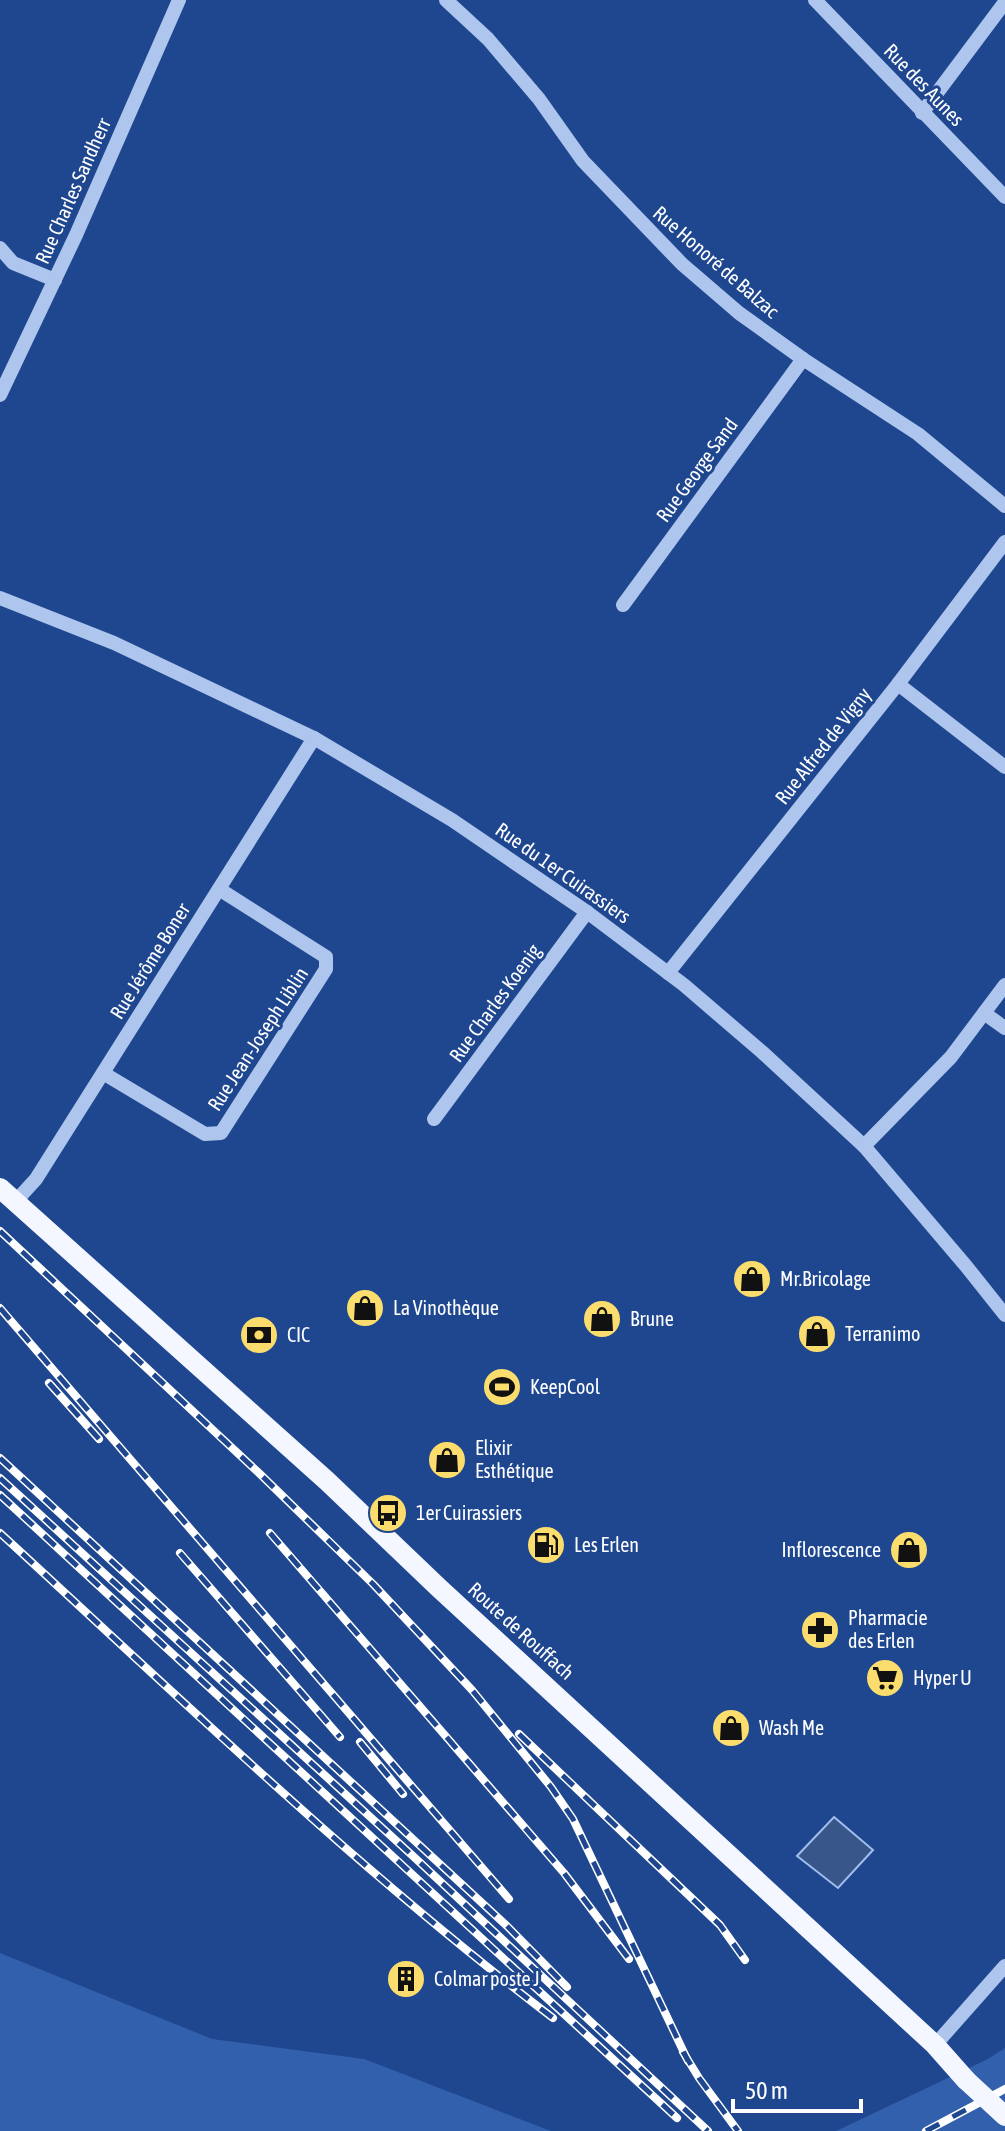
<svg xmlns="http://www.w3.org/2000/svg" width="1005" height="2131" viewBox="0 0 1005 2131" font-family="'Asap Condensed',sans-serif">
<rect width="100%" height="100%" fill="#1f478f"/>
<g fill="#3260ac">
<polygon points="0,1953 212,2039 364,2059 551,2131 0,2131"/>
<polygon points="1005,2048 1005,2131 836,2131 988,2059"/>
</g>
<polygon fill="#39568b" stroke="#a1bfee" stroke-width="2" points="834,1817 873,1850 838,1888 797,1856"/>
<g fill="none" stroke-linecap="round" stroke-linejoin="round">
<g stroke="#aec5ed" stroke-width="14">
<polyline points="446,0 488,39 539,99 583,161 682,264 739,313 803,359 918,434 1005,506"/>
<polyline points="815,0 1005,197"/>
<polyline points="922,113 1005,2"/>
<polyline points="0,248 13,263 55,280"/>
<polyline points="0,395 76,235 179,0"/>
<polyline points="0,598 114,643 314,738 452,820 587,912 684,985 762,1052 864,1146 966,1266 1005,1315"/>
<polyline points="623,605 803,359"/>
<polyline points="898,684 1005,767"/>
<polyline points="668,973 898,684 1005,542"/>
<polyline points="984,1013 1005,1028"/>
<polyline points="103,1073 205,1134 221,1133 326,969 326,957 219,889"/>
<polyline points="434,1119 587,912"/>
<polyline points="864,1146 951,1057 1005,985"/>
<polyline points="15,1202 36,1179 314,738"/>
<polyline points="935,2045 1005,1966"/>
</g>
<polyline stroke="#f4f7ff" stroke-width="20" points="0,1188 327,1481 439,1588 935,2045 966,2080"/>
<defs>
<g id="rail">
<polyline points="0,1231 260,1474 373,1584 472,1690 551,1787 573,1819 688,2061"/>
<polyline points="0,1308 509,1899"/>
<polyline points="49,1383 99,1439"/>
<polyline points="0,1458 507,1926 567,1987"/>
<polyline points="0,1478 414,1857 708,2131"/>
<polyline points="0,1495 677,2118"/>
<path d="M0 1533C181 1699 357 1869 553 2018"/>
<polyline points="270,1533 564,1873 629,1959"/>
<polyline points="180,1553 340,1737"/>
<polyline points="519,1734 720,1925 745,1960"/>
<polyline points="360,1742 403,1794"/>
<polyline points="683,2052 699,2078 738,2131"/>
<polyline points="926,2131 1005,2089"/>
</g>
</defs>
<use href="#rail" stroke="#fff" stroke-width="8"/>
<use href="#rail" stroke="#1f478f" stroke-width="5" stroke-dasharray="15" stroke-linecap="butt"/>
<polyline stroke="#f4f7ff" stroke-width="20" points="966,2080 1005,2116"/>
</g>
<defs>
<symbol id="shop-disc" viewBox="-11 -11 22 22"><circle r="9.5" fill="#fbdd6d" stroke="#1f478f"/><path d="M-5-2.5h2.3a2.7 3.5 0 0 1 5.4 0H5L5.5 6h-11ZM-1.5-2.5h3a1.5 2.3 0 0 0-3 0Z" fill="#111"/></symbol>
<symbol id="bank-disc" viewBox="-11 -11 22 22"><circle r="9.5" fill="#fbdd6d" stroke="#1f478f"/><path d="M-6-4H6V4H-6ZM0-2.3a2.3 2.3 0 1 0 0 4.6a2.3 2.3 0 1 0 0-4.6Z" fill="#111"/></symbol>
<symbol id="stadium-disc" viewBox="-11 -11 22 22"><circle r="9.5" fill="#fbdd6d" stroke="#1f478f"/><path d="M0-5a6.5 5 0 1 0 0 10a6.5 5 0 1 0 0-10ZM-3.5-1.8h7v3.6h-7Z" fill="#111"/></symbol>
<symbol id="bus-disc" viewBox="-11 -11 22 22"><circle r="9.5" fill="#fbdd6d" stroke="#1f478f"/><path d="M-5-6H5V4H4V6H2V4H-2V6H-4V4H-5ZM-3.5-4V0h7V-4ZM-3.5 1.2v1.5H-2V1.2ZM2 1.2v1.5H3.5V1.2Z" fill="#111"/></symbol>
<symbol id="fuel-disc" viewBox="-11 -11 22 22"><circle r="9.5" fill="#fbdd6d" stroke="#1f478f"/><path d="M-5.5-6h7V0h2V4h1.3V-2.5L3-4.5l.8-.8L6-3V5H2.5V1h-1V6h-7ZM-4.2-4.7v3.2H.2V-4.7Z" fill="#111"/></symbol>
<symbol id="pharmacy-disc" viewBox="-11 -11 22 22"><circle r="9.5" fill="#fbdd6d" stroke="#1f478f"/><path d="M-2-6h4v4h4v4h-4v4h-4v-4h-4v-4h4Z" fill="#111"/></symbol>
<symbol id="supermarket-disc" viewBox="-11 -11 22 22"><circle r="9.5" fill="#fbdd6d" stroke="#1f478f"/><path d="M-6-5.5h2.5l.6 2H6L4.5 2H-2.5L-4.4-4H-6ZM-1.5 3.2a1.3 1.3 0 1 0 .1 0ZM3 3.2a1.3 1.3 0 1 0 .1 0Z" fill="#111"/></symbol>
<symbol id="building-disc" viewBox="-11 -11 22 22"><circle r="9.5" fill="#fbdd6d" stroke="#1f478f"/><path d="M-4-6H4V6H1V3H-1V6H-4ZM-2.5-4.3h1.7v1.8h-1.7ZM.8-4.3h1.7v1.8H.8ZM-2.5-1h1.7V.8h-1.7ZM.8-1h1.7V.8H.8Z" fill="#111"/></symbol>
</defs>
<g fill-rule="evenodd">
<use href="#shop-disc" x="730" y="1257" width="44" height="44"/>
<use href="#shop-disc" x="343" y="1286" width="44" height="44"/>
<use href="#shop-disc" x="580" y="1297" width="44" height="44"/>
<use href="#shop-disc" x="795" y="1312" width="44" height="44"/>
<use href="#bank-disc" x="237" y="1313" width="44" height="44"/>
<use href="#stadium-disc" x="480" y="1365" width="44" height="44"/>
<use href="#shop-disc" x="425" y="1438" width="44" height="44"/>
<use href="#bus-disc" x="366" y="1491" width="44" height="44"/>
<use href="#fuel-disc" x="524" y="1523" width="44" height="44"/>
<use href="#shop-disc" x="887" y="1528" width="44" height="44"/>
<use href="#pharmacy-disc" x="798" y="1608" width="44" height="44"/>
<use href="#supermarket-disc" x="863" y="1656" width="44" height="44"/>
<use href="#shop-disc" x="709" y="1706" width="44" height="44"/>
<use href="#building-disc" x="384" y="1957" width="44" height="44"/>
</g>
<g text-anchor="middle" stroke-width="6" stroke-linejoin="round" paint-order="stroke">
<g font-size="20" fill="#fff" stroke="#1f478f">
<text transform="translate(924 85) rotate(46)" y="7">Rue des Aunes</text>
<text transform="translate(73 191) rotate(-66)" y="7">Rue Charles Sandherr</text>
<text transform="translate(716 262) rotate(41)" y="7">Rue Honoré de Balzac</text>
<text transform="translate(697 470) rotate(-54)" y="7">Rue George Sand</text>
<text transform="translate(823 746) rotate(-52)" y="7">Rue Alfred de Vigny</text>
<text transform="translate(563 873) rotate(35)" y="7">Rue du 1er Cuirassiers</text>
<text transform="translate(150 961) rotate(-58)" y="7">Rue Jérôme Boner</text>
<text transform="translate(495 1003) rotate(-54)" y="7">Rue Charles Koenig</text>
<text transform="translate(258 1039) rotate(-57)" y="7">Rue Jean-Joseph Liblin</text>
<text transform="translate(521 1631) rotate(42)" y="7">Route de Rouffach</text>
</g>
<g font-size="20" fill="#fff" stroke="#1f478f" text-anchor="start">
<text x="780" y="1286">Mr.Bricolage</text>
<text x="393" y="1315">La Vinothèque</text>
<text x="630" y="1326">Brune</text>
<text x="845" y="1341">Terranimo</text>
<text x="287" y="1342">CIC</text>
<text x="530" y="1394">KeepCool</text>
<text x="475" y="1455">Elixir<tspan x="475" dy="23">Esthétique</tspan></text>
<text x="416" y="1520">1er Cuirassiers</text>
<text x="574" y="1552">Les Erlen</text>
<text x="881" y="1557" text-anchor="end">Inflorescence</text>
<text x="848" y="1625">Pharmacie<tspan x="848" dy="23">des Erlen</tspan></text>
<text x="913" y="1685">Hyper U</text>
<text x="759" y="1735">Wash Me</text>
<text x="434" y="1986">Colmar poste J</text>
</g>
</g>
<path d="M733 2099v12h128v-12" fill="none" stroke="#ffffff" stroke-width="4"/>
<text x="745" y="2099" font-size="24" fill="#ffffff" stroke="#1f478f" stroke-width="6" paint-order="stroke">50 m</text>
</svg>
